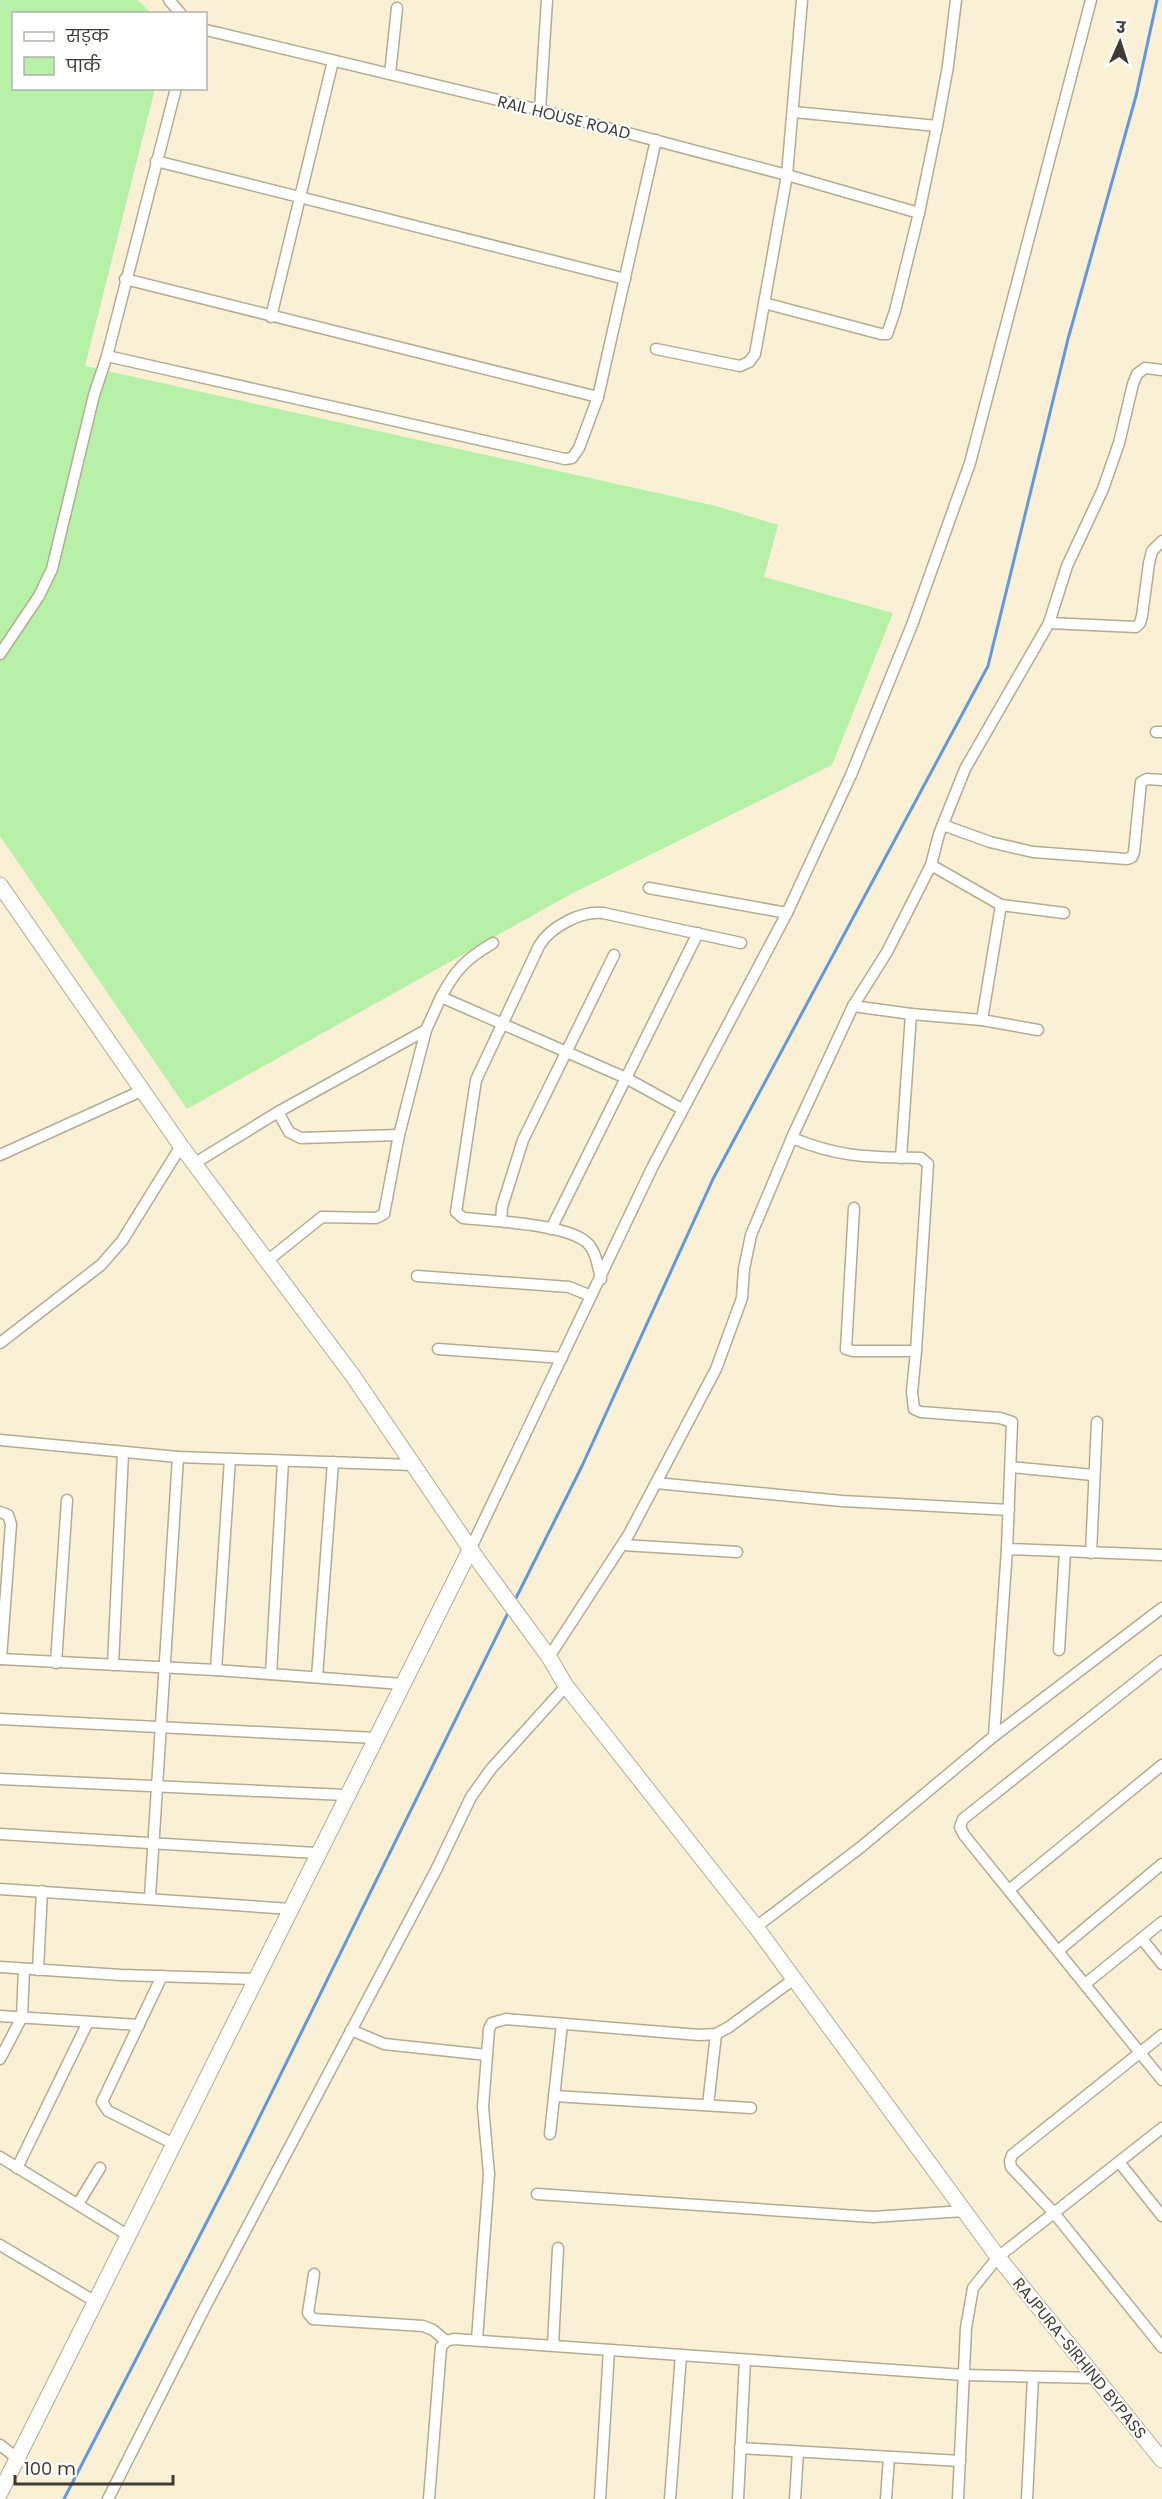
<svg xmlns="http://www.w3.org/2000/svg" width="1162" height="2499" viewBox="0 0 1162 2499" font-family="Poppins,'Noto Sans Devanagari',sans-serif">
<rect width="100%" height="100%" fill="#f9f0d6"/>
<polygon fill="#b7f0a7" points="0,0 138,0 151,13 14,14 14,88 155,89 85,366 716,506 778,525 764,577 893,613 832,765 571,894 187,1109 0,836"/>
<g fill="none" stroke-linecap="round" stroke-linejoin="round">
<g stroke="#6399db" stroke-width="3">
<polyline points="515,1600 582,1466 713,1179 988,666 1068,339 1136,96 1157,0"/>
<polyline points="64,2499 232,2173 509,1611"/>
</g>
<defs>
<g id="street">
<polyline points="169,0 181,14"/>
<polyline points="206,30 540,110 787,175 919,213"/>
<polyline points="390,74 397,8"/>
<polyline points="540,110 547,0"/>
<polyline points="794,112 937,126 948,66 956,0"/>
<polyline points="156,161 625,279"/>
<polyline points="125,279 598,397"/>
<polyline points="764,303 881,334 887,334 895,311 919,213 937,126"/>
<polyline points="271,317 333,61"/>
<polyline points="656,349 740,366 749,362 755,354 787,175 802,0"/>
<polyline points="107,356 565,459 572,458 579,448 598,397 656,140"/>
<polyline points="1049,623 1136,627 1140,623 1142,616 1149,563 1152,551 1162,541"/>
<polyline points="0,654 39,596 52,569 94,395 107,356 176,88"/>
<polyline points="1156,732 1162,732"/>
<polyline points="943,825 990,842 1033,852 1127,859 1132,857 1134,852 1141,782 1147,779 1162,780"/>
<polyline points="931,865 1001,905 1064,913"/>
<polyline points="649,888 787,913"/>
<path d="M441 997C456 969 466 959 493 943"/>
<polyline points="853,1006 911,1014 901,1158"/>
<polyline points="911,1014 982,1020 1038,1030"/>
<polyline points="982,1020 1001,905"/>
<polyline points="278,1112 289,1132 301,1138 399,1135"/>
<path d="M792 1138C841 1158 869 1157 921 1158L928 1164 916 1351H853L846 1349 854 1208"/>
<polyline points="0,1155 141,1091"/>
<polyline points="195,1163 278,1112 426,1030"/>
<polyline points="501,1221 502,1207 523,1140 614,955"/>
<polyline points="551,1229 698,933"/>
<polyline points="267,1261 322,1217 376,1218 384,1214 399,1135 426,1030 441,997 626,1078 682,1109"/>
<polyline points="417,1276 569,1287 591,1296"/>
<path d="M601 1279C598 1267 596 1249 585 1241 563 1224 492 1221 463 1218L456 1212 476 1080 539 946C550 927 580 911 603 913L741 943"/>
<polyline points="0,1343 101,1265 122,1241 181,1146"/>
<polyline points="438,1349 562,1358"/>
<polyline points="916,1351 912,1392 914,1409 921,1412 1000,1418 1012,1422 1007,1549 994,1736"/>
<polyline points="0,1440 178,1457 413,1465"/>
<polyline points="1011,1467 1093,1475"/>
<polyline points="656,1483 842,1501 1009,1510"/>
<polyline points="0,1512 8,1515 11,1524 1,1659"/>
<polyline points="623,1545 737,1552"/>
<polyline points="1007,1549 1162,1555"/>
<polyline points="470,1550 652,1168 787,913 851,775 912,625 970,463 1091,0"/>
<polyline points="1091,1553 1097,1422"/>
<polyline points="1059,1650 1065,1552"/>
<polyline points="549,1657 629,1534 716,1369 742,1298 744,1269 751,1235 794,1133 853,1006 887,952 931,865 939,834 965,769 1049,623 1067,566 1103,489 1119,443 1133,384 1137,374 1145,368 1162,370"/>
<polyline points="0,1659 216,1670 402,1684"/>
<polyline points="1162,1661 963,1819 960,1827 964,1835 1162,2080"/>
<polyline points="56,1663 67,1500"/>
<polyline points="113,1665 123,1453"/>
<polyline points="216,1670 230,1459"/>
<polyline points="271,1674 283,1461"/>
<polyline points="317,1677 333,1462"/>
<polyline points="0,1719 375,1738"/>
<polyline points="0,1779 345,1795"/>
<polyline points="0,1834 316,1853"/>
<polyline points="0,1889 291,1909"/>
<polyline points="1009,1890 1162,1765"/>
<polyline points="150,1897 178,1457"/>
<polyline points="756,1927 861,1847 994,1736 1162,1608"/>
<polyline points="1142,1939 1162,1964"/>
<polyline points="1058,1951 1162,1864"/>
<polyline points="0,1967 121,1975 254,1979"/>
<polyline points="38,1970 42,1891"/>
<polyline points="162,1976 102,2102 108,2111 172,2143"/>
<polyline points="1085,1984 1162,1922"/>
<polyline points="0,2016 139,2025"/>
<polyline points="351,2030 384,2044 487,2055"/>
<polyline points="1162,2035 1012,2155 1010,2161 1011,2167 1054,2213 1162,2347"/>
<polyline points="0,2059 22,2017 24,1969"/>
<polyline points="554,2096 751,2108"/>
<polyline points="708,2105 716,2034"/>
<polyline points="550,2134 562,2024"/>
<polyline points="0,2157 129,2236"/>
<polyline points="1119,2162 1162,2216"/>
<polyline points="17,2168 88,2022"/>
<polyline points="537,2194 873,2217 964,2211"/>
<polyline points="78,2204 100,2168"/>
<polyline points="0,2245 96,2302"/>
<polyline points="314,2274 308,2313 313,2319 423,2326 433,2330 446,2341"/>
<polyline points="477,2340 489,2174 483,2107 489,2029 492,2023 506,2019 699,2035 716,2034 729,2027 794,1979"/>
<polyline points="553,2345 558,2248"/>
<polyline points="0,2445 17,2458"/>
<polyline points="740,2448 960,2461"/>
<polyline points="108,2499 204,2309 436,1870 471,1797 491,1769 566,1686"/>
<polyline points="429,2499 441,2347 446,2341 454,2339 964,2375 1097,2378"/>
<polyline points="600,2499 609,2350"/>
<polyline points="670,2499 681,2355"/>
<polyline points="738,2499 745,2360"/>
<polyline points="795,2499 798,2452"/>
<polyline points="886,2499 889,2457"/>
<polyline points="958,2499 966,2328 973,2288 998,2257 1162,2128"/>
<polyline points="1027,2499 1033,2377"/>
</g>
<g id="secondary">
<polyline points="0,885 181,1146 353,1376 480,1563 549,1657 566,1686 756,1927 998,2257 1162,2460"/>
<path d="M0 2493C156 2178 312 1863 470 1550"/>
</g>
</defs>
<use href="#street" stroke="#b3ab92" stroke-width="13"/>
<use href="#secondary" stroke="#b3ab92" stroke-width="17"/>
<use href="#street" stroke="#fff" stroke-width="10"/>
<use href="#secondary" stroke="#fff" stroke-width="15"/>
</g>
<g text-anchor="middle" stroke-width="4.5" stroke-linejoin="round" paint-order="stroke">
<g font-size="16" fill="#403c32" stroke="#fff">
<text transform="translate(564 117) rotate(14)" y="6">RAIL HOUSE ROAD</text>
<text transform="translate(1080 2358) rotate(51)" y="6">RAJPURA-SIRHIND BYPASS</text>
</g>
</g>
<rect x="12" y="12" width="195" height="78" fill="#ffffff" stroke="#b3b1ad" stroke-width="1.5"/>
<rect x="24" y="32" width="30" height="9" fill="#ffffff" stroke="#b3b1ad" stroke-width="1.5"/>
<text x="66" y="42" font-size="18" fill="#403c32">सड़क</text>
<rect x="24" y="57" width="30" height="18" fill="#b7f0a7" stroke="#b3b1ad" stroke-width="1.5"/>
<text x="66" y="72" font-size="18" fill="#403c32">पार्क</text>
<g transform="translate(1120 42) rotate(3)" stroke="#ffffff" stroke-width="4.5" paint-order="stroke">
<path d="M0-4.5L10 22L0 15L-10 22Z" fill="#403c32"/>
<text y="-9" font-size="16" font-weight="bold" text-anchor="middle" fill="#403c32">उ</text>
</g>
<path d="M15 2475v9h158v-9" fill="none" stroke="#403c32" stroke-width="3"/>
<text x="24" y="2475" font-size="18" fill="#403c32" stroke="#ffffff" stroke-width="4.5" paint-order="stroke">100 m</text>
</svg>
